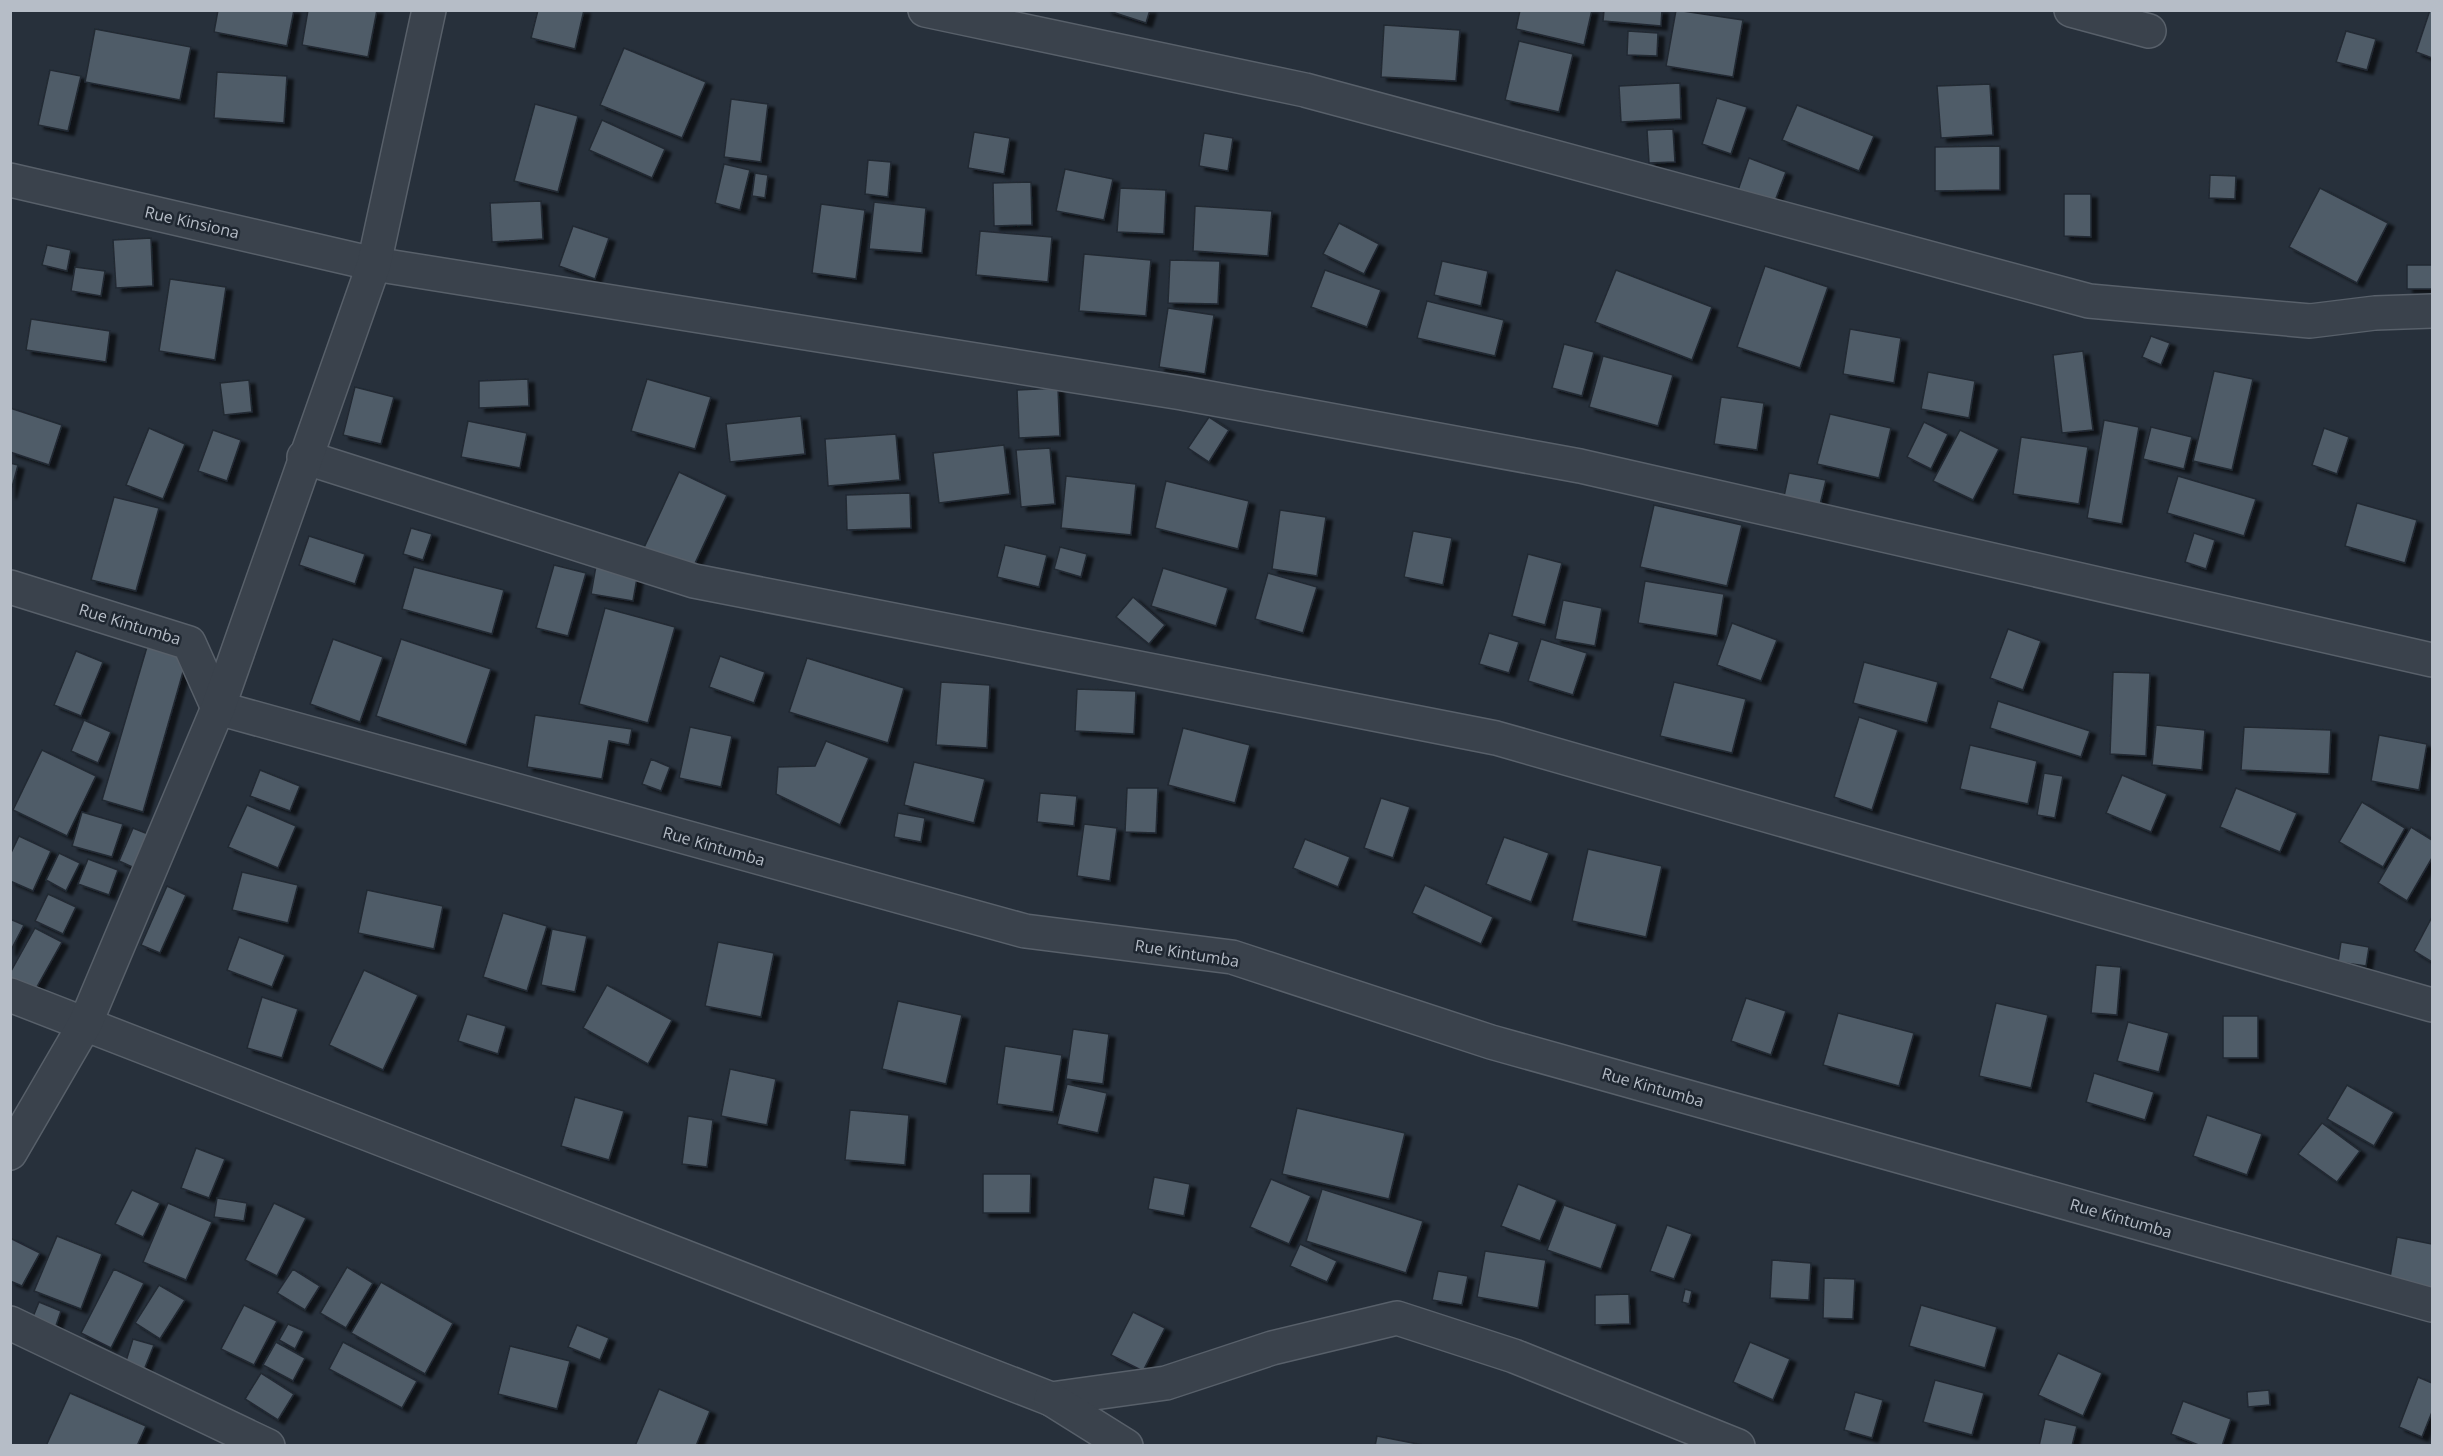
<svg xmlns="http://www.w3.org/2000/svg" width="2443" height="1456" viewBox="0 0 2443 1456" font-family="'Open Sans',sans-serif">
<defs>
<filter id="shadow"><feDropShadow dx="6" dy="4" stdDeviation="1.5" flood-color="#0009"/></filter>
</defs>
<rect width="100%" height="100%" fill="#27303b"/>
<g fill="#505b67" stroke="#212933" stroke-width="1.5" filter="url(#shadow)">
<polygon points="218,10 294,10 287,46 214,32"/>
<polygon points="308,10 377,10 368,57 302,45"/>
<polygon points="538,10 584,10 575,49 531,38"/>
<polygon points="1106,10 1150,10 1146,23"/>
<polygon points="1520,10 1592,10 1584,45 1516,29"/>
<polygon points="1604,10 1662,10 1661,26 1603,21"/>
<polygon points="1676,10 1743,20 1733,77 1666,66"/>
<polygon points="2430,10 2432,10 2432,58 2416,52"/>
<polygon points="1384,25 1460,30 1456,81 1381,77"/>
<polygon points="95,29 191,47 180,100 85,82"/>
<polygon points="1628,31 1658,33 1657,56 1627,55"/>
<polygon points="2346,31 2376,39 2367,70 2336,62"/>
<polygon points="1519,41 1573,54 1559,112 1505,100"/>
<polygon points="624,48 706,82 682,138 600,105"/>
<polygon points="50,70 81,76 68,131 38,125"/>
<polygon points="217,72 287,76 284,123 214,118"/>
<polygon points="1680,83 1681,119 1621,122 1619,86"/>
<polygon points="1990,84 1993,135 1941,138 1937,86"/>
<polygon points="1717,98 1747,107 1731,154 1702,144"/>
<polygon points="731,99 768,104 761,162 724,157"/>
<polygon points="535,104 578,116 558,192 514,181"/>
<polygon points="1797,105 1874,136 1859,171 1782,140"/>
<polygon points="602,120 665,149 652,178 589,150"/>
<polygon points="1673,129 1675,162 1649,163 1647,130"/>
<polygon points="974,132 1010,138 1004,174 968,168"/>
<polygon points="1204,133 1233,138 1228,171 1199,166"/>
<polygon points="2000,146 2000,190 1935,191 1935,147"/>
<polygon points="1749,158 1786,172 1772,209 1736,196"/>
<polygon points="868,160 891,162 888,197 865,194"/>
<polygon points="724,164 750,170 740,210 715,203"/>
<polygon points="1065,169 1113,179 1104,220 1056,211"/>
<polygon points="755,173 768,175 765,198 752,196"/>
<polygon points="2210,175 2236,176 2235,199 2209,198"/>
<polygon points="1031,182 1032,225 994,226 993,183"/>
<polygon points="1120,188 1166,190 1164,234 1117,232"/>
<polygon points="2320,188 2388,223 2357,283 2289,247"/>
<polygon points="2064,194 2091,194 2091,237 2064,236"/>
<polygon points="541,201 543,239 492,242 490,203"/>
<polygon points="874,202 926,208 922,253 869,249"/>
<polygon points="821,204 865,210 856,279 812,273"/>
<polygon points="1195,206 1272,211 1268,256 1193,251"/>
<polygon points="1339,223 1379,244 1364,274 1323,254"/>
<polygon points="573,226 609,238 595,279 559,266"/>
<polygon points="980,231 1052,237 1048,282 976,275"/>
<polygon points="151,238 153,286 116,288 113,240"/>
<polygon points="47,245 71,250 67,271 42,265"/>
<polygon points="1084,254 1151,260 1146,316 1079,311"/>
<polygon points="1170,260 1220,261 1218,304 1168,303"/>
<polygon points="1442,261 1488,271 1481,306 1434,295"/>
<rect x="2407" y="265" width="25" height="24"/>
<polygon points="1765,266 1828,287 1800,368 1737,347"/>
<polygon points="75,267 105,271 101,296 71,291"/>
<polygon points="1325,270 1381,290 1367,327 1311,307"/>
<polygon points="1616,270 1712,307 1692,360 1595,322"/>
<polygon points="170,279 226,287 215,360 159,351"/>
<polygon points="1427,301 1504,320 1495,356 1417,338"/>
<polygon points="1168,308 1214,315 1205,374 1159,367"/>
<polygon points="31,319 110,331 106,362 26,350"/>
<polygon points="1850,329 1901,338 1894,383 1843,374"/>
<polygon points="2151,336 2170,343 2161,365 2142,357"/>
<polygon points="1564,344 1594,352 1582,396 1552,388"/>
<polygon points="2083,351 2093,430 2062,433 2053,355"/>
<polygon points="1603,356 1673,375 1658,426 1589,407"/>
<polygon points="2214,371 2253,379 2232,470 2193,461"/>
<polygon points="1928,372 1975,381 1969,418 1921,409"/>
<polygon points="528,379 529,406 479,408 479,381"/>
<polygon points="647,379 711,397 695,449 631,431"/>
<polygon points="249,380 252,412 224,415 220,383"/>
<polygon points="355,387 394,397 381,444 343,435"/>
<polygon points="1058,388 1060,436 1019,438 1017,390"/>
<polygon points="1721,397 1764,403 1757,450 1714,444"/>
<polygon points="10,408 62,425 49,465 10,452"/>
<polygon points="1830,414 1891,428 1879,478 1817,464"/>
<polygon points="801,416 805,454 730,462 726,424"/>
<polygon points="1209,417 1229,430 1209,462 1188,448"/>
<polygon points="2104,420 2139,427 2122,524 2087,518"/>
<polygon points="468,421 527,433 520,468 461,457"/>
<polygon points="1924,422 1948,434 1931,469 1907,457"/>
<polygon points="2151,427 2192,437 2184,469 2143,459"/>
<polygon points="149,428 185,444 163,499 126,485"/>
<polygon points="2324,428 2349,437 2337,474 2312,465"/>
<polygon points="213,430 241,440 227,481 198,471"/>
<polygon points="1960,430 1999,449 1973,500 1933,481"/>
<polygon points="896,434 900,480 828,486 825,439"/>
<polygon points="2021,437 2088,447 2079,504 2013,494"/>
<polygon points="1004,445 1010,494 939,503 933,453"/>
<polygon points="1050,448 1055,504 1021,507 1016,450"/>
<polygon points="10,463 18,465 10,495"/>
<polygon points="679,472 727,495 690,574 642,552"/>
<polygon points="1789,473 1826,480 1819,509 1783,501"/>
<polygon points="1066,476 1136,484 1131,535 1061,528"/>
<polygon points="2178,476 2256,499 2244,536 2167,513"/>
<polygon points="1166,481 1249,501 1238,549 1155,528"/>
<polygon points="910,493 911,528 847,530 846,495"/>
<polygon points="114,497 159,508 136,591 91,580"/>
<polygon points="2357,503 2417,520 2405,563 2345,546"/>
<polygon points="1654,505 1742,525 1727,586 1640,567"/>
<polygon points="1280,510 1326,517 1317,576 1272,569"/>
<polygon points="411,528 432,534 423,560 403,554"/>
<polygon points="1413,531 1452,538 1443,585 1404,577"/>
<polygon points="2194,533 2215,540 2206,569 2185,562"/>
<polygon points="309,536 365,554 355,584 299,565"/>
<polygon points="1005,545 1047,555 1039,587 997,577"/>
<polygon points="1060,547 1087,554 1081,577 1054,569"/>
<polygon points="1528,554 1562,563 1545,625 1512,616"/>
<polygon points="597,560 639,567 633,601 591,594"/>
<polygon points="554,565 586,573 568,636 536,628"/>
<polygon points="414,567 504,590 492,634 402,609"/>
<polygon points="1163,568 1228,588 1216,626 1151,606"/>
<polygon points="1268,573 1317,587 1303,633 1255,619"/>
<polygon points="1645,581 1724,594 1717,636 1638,623"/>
<polygon points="1133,597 1165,625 1149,644 1116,617"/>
<polygon points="1563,600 1602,608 1595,646 1555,639"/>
<polygon points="605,608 675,627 648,723 579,704"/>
<polygon points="1732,623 1777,640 1761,681 1717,665"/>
<polygon points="2008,629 2041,641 2023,690 1990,678"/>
<polygon points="1489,633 1519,642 1509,673 1479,664"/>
<polygon points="333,639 383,657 360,722 310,704"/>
<polygon points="401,639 491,669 466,745 376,716"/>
<polygon points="1541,639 1587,653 1573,695 1528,681"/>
<polygon points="149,640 189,651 143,812 102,800"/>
<polygon points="76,651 103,662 81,716 54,705"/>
<polygon points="720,656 765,672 754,703 709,687"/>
<polygon points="807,658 904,688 888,743 789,712"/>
<polygon points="1864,662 1938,682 1927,723 1853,703"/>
<polygon points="2113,672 2150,673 2146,756 2110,754"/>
<polygon points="941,682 990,685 987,748 936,745"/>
<polygon points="1674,682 1746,699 1732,753 1660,736"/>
<polygon points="1077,689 1136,691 1134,734 1075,731"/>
<polygon points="1998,701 2090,731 2081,757 1990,728"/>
<polygon points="535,715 632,729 629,745 609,741 602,779 527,767"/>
<polygon points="1859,717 1898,730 1872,810 1834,797"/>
<polygon points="84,720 111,732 98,763 71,751"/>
<polygon points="2156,725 2205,730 2202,770 2152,765"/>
<polygon points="690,727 732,736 721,787 679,778"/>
<polygon points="2244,727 2331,730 2329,774 2241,770"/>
<polygon points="1183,728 1250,745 1235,803 1168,785"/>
<polygon points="2379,735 2427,744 2419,790 2371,781"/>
<polygon points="826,741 869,758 840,825 776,794 778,767 815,766"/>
<polygon points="1970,745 2037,761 2028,804 1960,789"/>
<polygon points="42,750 96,776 67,836 13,810"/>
<polygon points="651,759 670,767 661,791 642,784"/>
<polygon points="914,762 985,779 974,823 904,805"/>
<polygon points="260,770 300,786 290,811 250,796"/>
<polygon points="2044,773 2063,776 2055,818 2037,815"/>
<polygon points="2122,775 2167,794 2151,832 2106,813"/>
<polygon points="1127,788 1158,788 1156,833 1125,832"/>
<polygon points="2236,788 2297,813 2280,852 2220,827"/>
<polygon points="1040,793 1077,796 1074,826 1037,822"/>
<polygon points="1381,798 1410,807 1393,858 1364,848"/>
<polygon points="2362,802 2405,828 2383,867 2339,842"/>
<polygon points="247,805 296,826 278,868 228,847"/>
<polygon points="82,812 123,824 112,857 72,846"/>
<polygon points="898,813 925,818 921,842 894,837"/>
<polygon points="1084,824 1117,828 1110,881 1077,876"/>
<polygon points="2411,827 2432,840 2432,858 2407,901 2378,883"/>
<polygon points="133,828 153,836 139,870 119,861"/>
<polygon points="19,836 51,851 33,891 10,881 10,855"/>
<polygon points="1504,837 1549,853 1531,902 1486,884"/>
<polygon points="1305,839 1350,857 1338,887 1293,868"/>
<polygon points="1588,849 1662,866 1646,937 1572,921"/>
<polygon points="59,853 80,863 66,891 46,880"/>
<polygon points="88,859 118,870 109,895 78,884"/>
<polygon points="242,872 298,885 288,923 232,910"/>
<polygon points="1425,885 1493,917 1481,944 1412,913"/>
<polygon points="167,886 186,895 160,953 141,945"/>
<polygon points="367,890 443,906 434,949 358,933"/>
<polygon points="48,894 76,907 63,934 35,921"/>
<polygon points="503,913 547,926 527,991 483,977"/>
<polygon points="2432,917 2432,962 2414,951"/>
<polygon points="10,919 24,925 10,952"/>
<polygon points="35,928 62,942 34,992 10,980 10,973"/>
<polygon points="552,929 587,936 575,992 541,985"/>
<polygon points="239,937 285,955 272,987 227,970"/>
<polygon points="718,942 774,953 761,1017 705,1006"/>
<polygon points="2341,942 2369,947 2366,966 2338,962"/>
<polygon points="2096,965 2121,967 2117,1015 2091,1013"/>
<polygon points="364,970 418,995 383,1070 329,1045"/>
<polygon points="607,985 672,1020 648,1064 583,1028"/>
<polygon points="262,997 298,1009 282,1058 247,1048"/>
<polygon points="1746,998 1786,1011 1771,1055 1731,1041"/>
<polygon points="898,1001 962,1015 946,1084 882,1069"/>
<polygon points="1996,1003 2048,1015 2031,1088 1979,1076"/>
<polygon points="1838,1013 1914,1033 1899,1086 1823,1065"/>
<polygon points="467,1014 506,1026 498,1054 458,1041"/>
<rect x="2223" y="1016" width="35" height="42"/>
<polygon points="2128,1022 2169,1033 2159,1072 2117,1061"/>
<polygon points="1073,1029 1109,1034 1103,1084 1066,1079"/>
<polygon points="1005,1046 1062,1055 1053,1112 997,1104"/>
<polygon points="730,1069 776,1079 767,1125 721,1116"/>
<polygon points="2094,1073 2154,1092 2145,1120 2086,1102"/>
<polygon points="1067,1084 1107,1093 1098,1133 1057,1124"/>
<polygon points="2347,1085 2394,1112 2374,1146 2327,1119"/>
<polygon points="575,1097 624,1111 609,1160 561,1146"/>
<polygon points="1297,1108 1405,1133 1389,1199 1282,1174"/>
<polygon points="850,1110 909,1115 905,1165 845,1160"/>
<polygon points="2207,1115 2262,1134 2247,1175 2193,1156"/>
<polygon points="688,1116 713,1120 707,1167 682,1164"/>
<polygon points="2322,1123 2360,1151 2337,1182 2298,1154"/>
<polygon points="196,1148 225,1159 209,1198 181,1188"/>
<polygon points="983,1174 1031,1174 1030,1213 983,1213"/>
<polygon points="1154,1177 1190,1184 1184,1216 1148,1209"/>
<polygon points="1271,1179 1311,1196 1289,1244 1250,1227"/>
<polygon points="1518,1184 1557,1200 1540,1241 1501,1226"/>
<polygon points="1322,1189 1423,1221 1406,1273 1306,1241"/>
<polygon points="132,1190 160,1203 143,1237 115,1224"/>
<polygon points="217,1198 247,1203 244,1221 214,1217"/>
<polygon points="168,1203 212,1222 186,1280 143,1262"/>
<polygon points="274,1203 306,1218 277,1276 245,1260"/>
<polygon points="1564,1205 1617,1224 1601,1269 1547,1250"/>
<polygon points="1667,1225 1692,1234 1674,1279 1650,1271"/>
<polygon points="57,1236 102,1254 81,1309 34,1291"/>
<polygon points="2397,1237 2432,1244 2432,1291 2389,1283"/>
<polygon points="10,1238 40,1253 22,1286 10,1281"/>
<polygon points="1300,1244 1337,1261 1327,1282 1290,1266"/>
<polygon points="1485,1251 1546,1260 1538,1308 1477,1297"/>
<polygon points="1772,1260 1811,1263 1809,1300 1770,1298"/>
<polygon points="347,1267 373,1283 346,1328 320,1313"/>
<polygon points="114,1269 144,1283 111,1348 81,1333"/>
<polygon points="293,1269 320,1286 305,1310 277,1293"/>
<polygon points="1438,1271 1468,1276 1462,1305 1432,1300"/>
<polygon points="1824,1278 1855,1279 1853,1319 1823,1318"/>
<polygon points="381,1282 453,1323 425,1374 351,1333"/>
<polygon points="159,1285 185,1300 160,1339 135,1323"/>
<polygon points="1685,1289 1692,1291 1689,1304 1682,1302"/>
<polygon points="1629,1294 1630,1324 1595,1325 1595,1295"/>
<polygon points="39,1302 61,1311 50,1343 26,1334"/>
<polygon points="244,1305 277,1321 254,1365 221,1349"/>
<polygon points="1921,1305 1997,1327 1985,1368 1909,1346"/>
<polygon points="1133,1312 1165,1328 1143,1371 1111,1355"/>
<polygon points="288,1324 304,1331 295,1349 279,1340"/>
<polygon points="577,1325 609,1338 600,1360 568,1347"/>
<polygon points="133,1339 154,1345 144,1370 125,1364"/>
<polygon points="276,1342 305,1358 293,1381 263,1365"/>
<polygon points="343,1342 417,1381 402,1408 329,1369"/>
<polygon points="1750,1342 1790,1359 1773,1400 1733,1382"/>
<polygon points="510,1346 570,1361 557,1409 498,1394"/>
<polygon points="2058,1353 2102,1373 2083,1416 2038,1395"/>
<polygon points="261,1373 294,1394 278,1420 245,1399"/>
<polygon points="2418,1377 2432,1383 2432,1412 2422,1437 2399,1427"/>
<polygon points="1935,1380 1984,1393 1972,1435 1923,1422"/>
<polygon points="659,1389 710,1411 696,1446 635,1446"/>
<polygon points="2269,1390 2270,1405 2248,1407 2247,1392"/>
<polygon points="1855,1392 1883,1400 1872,1438 1844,1430"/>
<polygon points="70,1393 146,1426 137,1446 46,1446"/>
<polygon points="2183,1401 2231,1419 2222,1446 2201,1446 2171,1434"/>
<polygon points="2045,1419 2077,1426 2072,1446 2039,1446"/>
<polygon points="1377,1436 1428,1446 1375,1446"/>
</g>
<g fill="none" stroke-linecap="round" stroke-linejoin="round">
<defs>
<g id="street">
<polyline points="925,10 1305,90 2089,301 2310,321 2375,313 2432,311"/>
<polyline points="2071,10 2149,31"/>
<polyline points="10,180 374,264 1182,393 1580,466 2432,660"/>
<polyline points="304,457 694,581 1496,738 2432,1005"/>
<polyline points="10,587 189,643 218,708 1025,931 1232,957 1491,1042 2432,1305"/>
<polyline points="10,995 1051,1399 1166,1383 1272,1348 1397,1318 1514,1356 1738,1446"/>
<polyline points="10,1153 85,1024 218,708 374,264 429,10"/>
<polyline points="10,1323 268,1446"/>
<polyline points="1051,1399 1126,1446"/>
</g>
</defs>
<use href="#street" stroke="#58606a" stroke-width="36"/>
<use href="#street" stroke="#3a424c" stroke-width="33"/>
</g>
<g text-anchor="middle" stroke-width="5" stroke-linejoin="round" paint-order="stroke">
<g font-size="16" fill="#b6bdc7" stroke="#1f2731">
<text transform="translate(192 222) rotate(13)" y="6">Rue Kinsiona</text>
<text transform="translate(130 624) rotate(17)" y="6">Rue Kintumba</text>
<text transform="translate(714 846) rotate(16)" y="6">Rue Kintumba</text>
<text transform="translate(1187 953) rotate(9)" y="6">Rue Kintumba</text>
<text transform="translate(1653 1087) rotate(16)" y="6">Rue Kintumba</text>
<text transform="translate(2121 1218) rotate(16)" y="6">Rue Kintumba</text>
</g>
</g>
<rect width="2443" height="1456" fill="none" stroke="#b6bdc7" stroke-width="24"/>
</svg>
